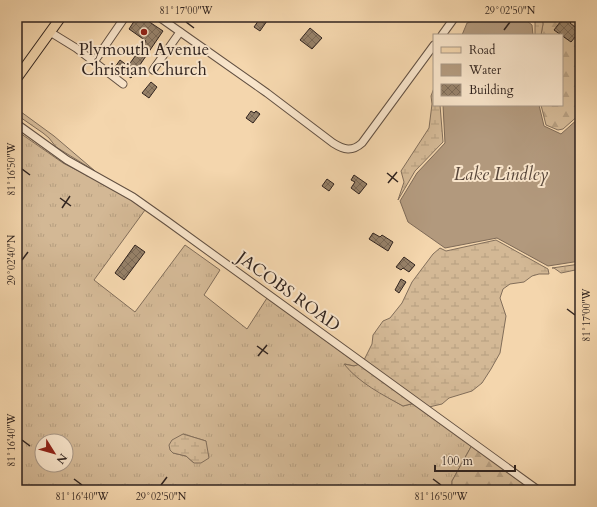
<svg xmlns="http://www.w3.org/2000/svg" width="597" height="507" viewBox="0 0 597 507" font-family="Cardo,serif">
<defs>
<pattern id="grass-tufts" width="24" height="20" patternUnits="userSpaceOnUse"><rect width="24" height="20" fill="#d3b895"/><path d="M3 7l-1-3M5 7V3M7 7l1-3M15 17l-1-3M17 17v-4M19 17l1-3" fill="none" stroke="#b69e80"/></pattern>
<pattern id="forest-firs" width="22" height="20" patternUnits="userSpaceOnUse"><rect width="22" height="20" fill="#d3b895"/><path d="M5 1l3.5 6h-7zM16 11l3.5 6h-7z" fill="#b69e80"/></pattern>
<pattern id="wetland-marsh" width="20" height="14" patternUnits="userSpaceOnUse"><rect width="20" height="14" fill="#d3b895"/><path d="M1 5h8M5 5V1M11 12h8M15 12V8" fill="none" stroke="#b69e80"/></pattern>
<pattern id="building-cross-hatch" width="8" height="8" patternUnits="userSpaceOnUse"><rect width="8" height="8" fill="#968169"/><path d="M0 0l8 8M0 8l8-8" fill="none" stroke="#7b6956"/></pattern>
</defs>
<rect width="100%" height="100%" fill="#f4d6ad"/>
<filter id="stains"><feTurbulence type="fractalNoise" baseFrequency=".005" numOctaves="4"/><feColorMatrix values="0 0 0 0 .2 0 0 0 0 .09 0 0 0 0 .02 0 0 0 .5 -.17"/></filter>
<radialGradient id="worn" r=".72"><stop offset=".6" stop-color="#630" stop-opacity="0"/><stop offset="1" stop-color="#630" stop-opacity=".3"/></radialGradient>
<g fill="url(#grass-tufts)" stroke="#826e5a" fill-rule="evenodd">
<polygon points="17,109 54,136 95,171 56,147 49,138 43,133 17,115"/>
<path d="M17 131 63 163 130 198 145 210 94 280 135 312 185 245 220 270 204 295 247 329 267 298 359 365 354 366 345 364C361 382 382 394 403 406L415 403 472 445 452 481V490H17ZM183 434 206 441 194 463 186 456 173 453ZM42 441H66V465H42Z"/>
</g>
<g fill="url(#forest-firs)" stroke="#826e5a">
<polygon points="542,17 580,17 580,114 563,129 558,130 546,125 541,105 562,105 562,35 541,35 543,24"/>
<polygon points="472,445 534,490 452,490 452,481"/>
</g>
<g fill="url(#wetland-marsh)" stroke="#826e5a">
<polygon points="528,17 542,17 543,24 541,35 535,35 535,21"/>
<polygon points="434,88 434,105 440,105 443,142 415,171 398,200 404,182 401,171 429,128 432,104 431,96"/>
<polygon points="496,240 548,269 549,274 539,274 532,276 524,282 510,284 503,289 500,298 506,316 500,353 491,369 482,383 472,391 449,398 442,404 429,407 364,360 372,344 373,335 383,321 390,318 402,303 412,282 433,254 440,248 446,251"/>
<polygon points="580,264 580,269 561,273 554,268 552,268"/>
<path d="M344 364 354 366 360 364 415 403 403 406C383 395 359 383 344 364Z"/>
<polygon points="183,434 206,441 209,458 201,463 194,463 186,456 173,453 170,450 169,445 172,440"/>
</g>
<g fill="#b2997d" stroke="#7e6a57">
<polygon points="487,17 522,17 532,25 533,35 462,35 467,23"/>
<polygon points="443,105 539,105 544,126 561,134 580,117 580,261 548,266 497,238 445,248 408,222 400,201 417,173 445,143"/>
</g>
<g fill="url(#building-cross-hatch)" stroke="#31241f">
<polygon points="137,17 142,17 163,31 131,78 115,67 120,60 128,66 146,41 129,29"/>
<polygon points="261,17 267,21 260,31 254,27"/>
<polygon points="564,17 575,17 570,23 580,31 571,42 554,30"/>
<polygon points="310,28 322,38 312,49 300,40"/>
<polygon points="151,82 157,87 149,98 142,93"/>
<polygon points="251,111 254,113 256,111 260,114 253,123 246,118"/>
<polygon points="354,175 367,184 359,194 351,188 355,182 351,180"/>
<polygon points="327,179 334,184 329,191 322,186"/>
<polygon points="373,233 380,237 382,235 393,242 388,251 369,239"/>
<polygon points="135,245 145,252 124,280 115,273"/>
<polygon points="404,257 415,265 409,272 403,268 401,270 396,267"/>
<polygon points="401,279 406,282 399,293 395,290"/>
</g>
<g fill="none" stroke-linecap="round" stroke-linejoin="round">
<defs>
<g id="minor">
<path d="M159 17 267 93 333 143C344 150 352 152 362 143L434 45"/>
<polyline points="50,32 76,48 123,84"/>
<polyline points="442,35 455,17"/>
<polyline points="94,62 125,17"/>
<polyline points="153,70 180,32"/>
<polyline points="17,124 67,160 133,197 167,221 538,490"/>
</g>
<polyline id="major" points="17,78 61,17"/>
</defs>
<use href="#minor" stroke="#625042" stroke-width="9"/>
<use href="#major" stroke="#31241f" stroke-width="11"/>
<use href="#minor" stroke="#f8e4ca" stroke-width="7"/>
<use href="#major" stroke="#f4d6ad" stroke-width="9"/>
</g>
<path fill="none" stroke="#31241f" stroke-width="1.5" d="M186 22 194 28M504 30 510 22M22 169 30 175M387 173 398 182M388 183 397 172M60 198 71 206M62 208 70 196M22 260 28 252M567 309 575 315M257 346 268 354M258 356 267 345M22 440 30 446M74 479 82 485M433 479 441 485M161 485 167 477"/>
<circle fill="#8f2418" stroke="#f8e4ca" stroke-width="1.5" cx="144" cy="32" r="4"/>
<g text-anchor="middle" stroke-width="4" stroke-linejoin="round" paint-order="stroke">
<g font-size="17" fill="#31241f" stroke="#f8e4ca">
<text x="144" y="55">Plymouth Avenue<tspan x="144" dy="20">Christian Church</tspan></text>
</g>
<g font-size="17" fill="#31241f" stroke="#f8e4ca">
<text transform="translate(289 291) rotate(36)" y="6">JACOBS ROAD</text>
</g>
<g font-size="18" font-style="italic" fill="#58473b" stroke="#f8e4ca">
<text x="501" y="180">Lake Lindley</text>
</g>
</g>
<rect width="597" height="507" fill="none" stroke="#f4d6ad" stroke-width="44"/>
<rect x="433" y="34" width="130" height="72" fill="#f8e4ca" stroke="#a89786"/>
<rect x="441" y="47" width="20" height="6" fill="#f4d6ad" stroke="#a89786"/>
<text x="469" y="54" font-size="12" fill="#31241f">Road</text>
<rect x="441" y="64" width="20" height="12" fill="#b2997d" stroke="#a89786"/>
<text x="469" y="74" font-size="12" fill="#31241f">Water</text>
<rect x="441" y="84" width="20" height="12" fill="url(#building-cross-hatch)" stroke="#a89786"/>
<text x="469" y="94" font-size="12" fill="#31241f">Building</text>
<g transform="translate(54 453) rotate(127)"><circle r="19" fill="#f8e4ca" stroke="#a89786"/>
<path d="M0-3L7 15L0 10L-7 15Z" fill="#8f2418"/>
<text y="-6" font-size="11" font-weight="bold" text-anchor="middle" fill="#31241f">N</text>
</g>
<path d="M435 465v6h80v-6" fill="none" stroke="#31241f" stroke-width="2"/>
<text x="441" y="465" font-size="12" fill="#31241f" stroke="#f8e4ca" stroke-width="3" paint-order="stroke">100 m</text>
<rect x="22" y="22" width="553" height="463" fill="none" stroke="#31241f" stroke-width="1.5"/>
<g font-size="10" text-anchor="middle" fill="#31241f">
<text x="186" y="14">81°17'00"W</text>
<text x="510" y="14">29°02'50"N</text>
<text transform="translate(11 169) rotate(-90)" y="4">81°16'50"W</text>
<text transform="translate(11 260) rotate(-90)" y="4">29°02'40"N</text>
<text transform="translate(586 315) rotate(-90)" y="4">81°17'00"W</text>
<text transform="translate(11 440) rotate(-90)" y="4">81°16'40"W</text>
<text x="82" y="500">81°16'40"W</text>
<text x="161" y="500">29°02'50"N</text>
<text x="441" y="500">81°16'50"W</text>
</g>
<rect width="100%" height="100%" filter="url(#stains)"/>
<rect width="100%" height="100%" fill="url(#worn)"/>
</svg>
